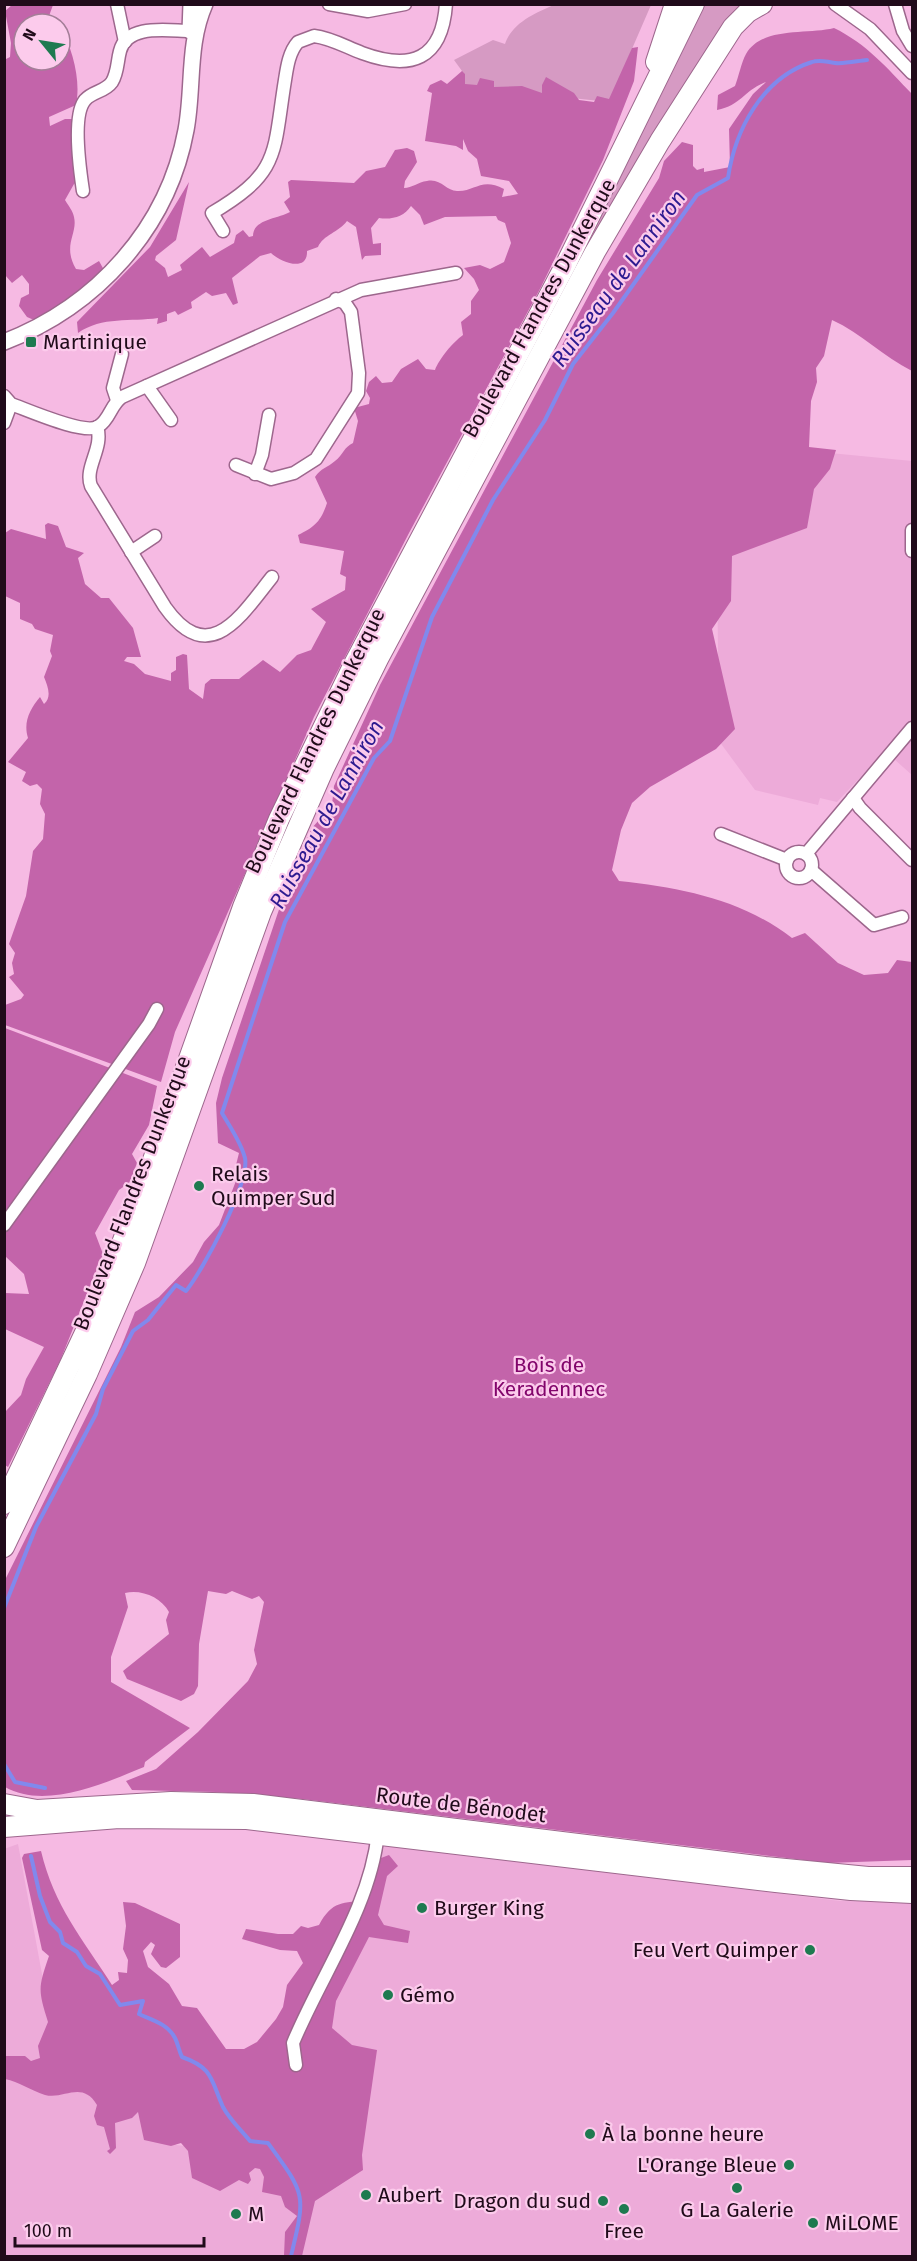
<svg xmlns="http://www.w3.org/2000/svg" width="917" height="2261" viewBox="0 0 917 2261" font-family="'Fira Sans',sans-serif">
<rect width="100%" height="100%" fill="#f6bae3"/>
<g fill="#edabd9">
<polygon points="810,451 912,461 912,775 885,751 837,802 820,798 818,805 755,790 719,741 717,561"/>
<polygon points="18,1844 44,1985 176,2145 357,2164 324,2032 385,1845 840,1901 912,1902 912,2256 5,2256 4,1849"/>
</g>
<g fill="#d69ac3">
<path d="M554 5H651L609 102 460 86 462 71 454 60 493 40 505 44C512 23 535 13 554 5Z"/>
<polygon points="700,5 741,5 730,15 701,58 596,234 591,231"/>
</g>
<g fill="#c364aa">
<path d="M12 5H53L49 16 57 24H24V60H60V27C73 49 81 81 76 105L49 117 50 126 65 119H72L88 173 74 184 65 200C68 205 73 211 74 217 78 234 62 245 76 269L84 270 99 261 104 270 73 299 34 320 27 317 19 306 21 298 29 294V284L22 275 12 283 5 275 4 60 10 57 11 43 5 11Z"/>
<path d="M834 28C867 44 888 69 912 94V371C884 357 861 333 832 320L824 356 816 368 817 382 811 401 809 447 836 450 830 469 814 489 807 528 732 556 731 601 712 629 735 729 716 749 650 787 632 803 621 830 612 870 619 881C682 888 741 899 792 938L805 933 838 963 864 975 888 973 897 960 912 962V1860L828 1863 302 1799 216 1792 132 1790 126 1781 156 1769 198 1732 248 1681 257 1664 254 1650 264 1602 259 1596 252 1599 232 1591 226 1594 208 1591 199 1644 198 1686 194 1694 181 1701 127 1679 123 1671 169 1634 166 1620 169 1612C161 1597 141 1589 125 1593L128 1607 111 1657V1682L190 1728 145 1762 144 1767C105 1783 45 1810 5 1787V1580L121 1347 135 1312 159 1297 193 1262 204 1242 219 1225 239 1173 235 1169 239 1153 218 1143 216 1103 222 1078 290 877 312 828 332 805 334 786 380 685 597 280 659 178 664 161 682 142 693 145V166L697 170 704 168V172L730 167 729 129 753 94 766 82C743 91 742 105 717 110L718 95 735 86C739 76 741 63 746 54 762 26 807 35 834 28Z"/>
<path d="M638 47 634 81 603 160 541 287 409 533 314 717 175 1032 161 1082 5 1025V1005L21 999 24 995 9 977 14 974 12 963 15 953 9 944 26 896 33 851 43 839 45 814 40 804 42 789 37 784 30 786 22 781 26 772 8 762 28 738C23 722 30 709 40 697L44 704C52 697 48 687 44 677L52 656 50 651 53 635 35 629 32 624 20 619V603L5 596V533L11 529 46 539 45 525 48 523 58 526 66 547 84 553 78 558 85 584 101 598H109L133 628 141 657H127L124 661 134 664 145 674 171 681V673L176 670V657L183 654 187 655 189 689 203 699 205 684 211 679H239L263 660 280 672 297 655 311 650 326 622 311 609 345 590 346 577 340 574 344 551 300 543 298 535C315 527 321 521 327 503L315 477C321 468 327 468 335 461 343 455 344 447 353 443L358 421 354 408 369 404 370 398 366 391 369 382 376 376 382 383 392 382 401 369 418 359 426 369 435 370C439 359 453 342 463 335L461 322 471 314V301L479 290 474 279 464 268 480 265 490 269 504 262 511 243 505 223 498 220 496 216 445 217 424 225 420 215 411 206C404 217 391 220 379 218L371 228 373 244 381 243V255L365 256 362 260 356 227 347 221C339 232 323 235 318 247L307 251C308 273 280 262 271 253L260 256 232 278 238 303 233 305 226 293 212 296 206 292 191 302 192 308 178 315 175 311 167 314V321L157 324 158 318C131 322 102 316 78 333L77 322 150 247 189 182 176 240 156 256 155 260 165 268 168 277 182 270 180 265 202 247 210 257 234 243 236 235 243 230 249 237 253 236C253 219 278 219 290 212L284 202 290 197 288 182 291 180 354 183 366 171 385 167 395 150 407 148 414 151 417 162 405 181 404 188C412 188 418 182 427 181 441 178 446 191 457 191 475 192 481 177 504 189L502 197 518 194 509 181 481 176 477 159 468 151 463 139V150L456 146 425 141 432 93 427 91 430 85 441 80 447 84 462 71 465 74V84L477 85 480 78 494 81V87L522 86 542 93V85L546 77 574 93 579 100 594 102 597 96 609 99 632 48Z"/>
<polygon points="5,1028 157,1086 149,1125 132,1154 137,1163 130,1182 119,1190 95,1233 103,1254 60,1361 8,1467 5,1465 5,1412 21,1395 26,1379 44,1347 5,1329 5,1293 29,1294 24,1274 5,1256"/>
<path d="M41 1851C54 1906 82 1938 112 1985L119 1980 118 1972 127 1973 128 1960 123 1949 126 1926 123 1902 135 1903 180 1924V1957L166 1968 161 1967 151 1954 155 1945 151 1942 143 1951 148 1967 169 1984 182 2006 197 2008 226 2049H244L257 2042 276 2019 283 2007 287 1985 303 1963 297 1951 280 1950 242 1939 246 1929 278 1934H293L301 1926 308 1928 319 1925C332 1901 343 1902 368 1901L381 1858 389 1855 398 1866 387 1876 378 1915 384 1925 410 1931 408 1943 369 1937 336 2001 332 2028 352 2045 377 2050 362 2155 363 2170 315 2201 302 2256H284L285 2232 297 2216 285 2207 281 2196 262 2192 264 2177 260 2169 255 2168 249 2173 251 2180 248 2184 239 2180 220 2191 192 2178 188 2151 181 2143 171 2146 144 2140 138 2112 132 2118 115 2123 116 2148 110 2154 107 2151 110 2149 104 2127 97 2125 94 2116 97 2105C82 2080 64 2100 45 2095 30 2090 19 2082 5 2079V2056H25L31 2061 40 2058 38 2046 48 2022C38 1990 38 1988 49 1956L42 1950 22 1858 24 1854Z"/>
</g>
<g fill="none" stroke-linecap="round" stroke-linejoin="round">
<g stroke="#8189ed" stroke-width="4">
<path d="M4 1608 36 1527 96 1414 103 1389 133 1331 148 1320 176 1285 186 1291C203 1270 250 1183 245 1158 241 1142 230 1127 222 1113L285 922 374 758 390 741 432 617 493 500 545 420 573 364 613 313 697 195 728 178C735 130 762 78 812 62 820 59 826 62 835 63 845 64 857 61 867 60"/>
<polyline points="4,1764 15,1782 45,1788"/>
<path d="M31 1856 40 1896 50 1922 60 1932 63 1943 77 1952 86 1966 100 1974 120 2005 143 2001 139 2014C152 2020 168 2024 175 2038 178 2044 179 2051 182 2057 214 2068 211 2081 223 2107 230 2120 241 2130 250 2141L268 2143C306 2195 306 2194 291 2256"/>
</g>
<defs>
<g id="minor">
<polyline points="117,4 125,42"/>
<polyline points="329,4 368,11 405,4"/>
<polyline points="835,4 870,29 912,73"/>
<polyline points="895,4 903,31 912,46"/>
<path d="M83 191C80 171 72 115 85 100 93 91 105 92 112 82 118 72 117 62 120 51 127 23 169 31 190 31"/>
<path d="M223 231 212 213C281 172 273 154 285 80 287 67 289 52 298 42L314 36C331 38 346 47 362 53 411 71 442 60 446 4"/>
<polyline points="147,386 171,420"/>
<path d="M4 396 11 404C28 410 86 436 99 426 110 419 111 404 122 397L361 290 456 273"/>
<polyline points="117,400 113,388 122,354"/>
<polyline points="4,423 11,404"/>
<path d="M97 427C104 448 84 467 91 486L165 607C209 669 241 616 272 577"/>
<polyline points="236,465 271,479 294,473 316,459 358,393 359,373 351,312 345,303 336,299"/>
<polyline points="255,474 262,455 269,415"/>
<polyline points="912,530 912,551"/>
<polyline points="131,552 155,536"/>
<polyline points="853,798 860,808 912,860"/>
<polyline points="721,834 787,860"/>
<circle cx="799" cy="865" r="13"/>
<polyline points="806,854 912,728"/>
<polyline points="811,870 874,925 902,917"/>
<polyline points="4,1225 149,1024 157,1009"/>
<path d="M296 2065 293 2043C321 1975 370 1908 378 1833"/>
</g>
<g id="tertiary">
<polyline points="190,31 191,4"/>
<path d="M4 342C97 306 168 228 186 130 194 87 187 45 205 4"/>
</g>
<g id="primary">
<polyline points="656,62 675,4"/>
<polyline points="4,1504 101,1299 148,1174 243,907 279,819 353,666 566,264 694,4"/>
<polyline points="4,1547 87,1374 135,1263 261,912 324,768 378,659 595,252 660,141 733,27 748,12 762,4"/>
<polyline points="4,1804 37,1810 171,1802 253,1804 765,1867 868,1877 912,1877"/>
<polyline points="4,1827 119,1818 247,1819 776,1882 851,1890 912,1893"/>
</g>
</defs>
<use href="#minor" stroke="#9d678d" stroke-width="15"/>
<use href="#tertiary" stroke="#9d678d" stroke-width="18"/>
<use href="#primary" stroke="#9d678d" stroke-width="22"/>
<use href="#minor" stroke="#fff" stroke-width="12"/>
<use href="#tertiary" stroke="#fff" stroke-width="15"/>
<use href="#primary" stroke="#fff" stroke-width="20"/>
</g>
<g fill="#1e7a50" stroke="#fccbec" stroke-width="2">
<rect x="25" y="336" width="12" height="12" rx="3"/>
<circle cx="199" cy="1186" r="6"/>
<circle cx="422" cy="1908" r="6"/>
<circle cx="810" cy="1950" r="6"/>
<circle cx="388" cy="1995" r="6"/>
<circle cx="590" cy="2134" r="6"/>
<circle cx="789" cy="2165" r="6"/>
<circle cx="737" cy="2188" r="6"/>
<circle cx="366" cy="2195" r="6"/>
<circle cx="603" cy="2201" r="6"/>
<circle cx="624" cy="2209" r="6"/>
<circle cx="236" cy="2214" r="6"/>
<circle cx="813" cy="2223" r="6"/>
</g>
<g text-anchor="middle" stroke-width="4.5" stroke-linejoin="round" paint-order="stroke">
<g font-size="21" fill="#200b1a" stroke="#fccbec">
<text transform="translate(539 308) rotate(-61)" y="7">Boulevard Flandres Dunkerque</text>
<text transform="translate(315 741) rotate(-64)" y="7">Boulevard Flandres Dunkerque</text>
<text transform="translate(132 1193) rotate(-69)" y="7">Boulevard Flandres Dunkerque</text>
<text transform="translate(461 1805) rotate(7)" y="7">Route de Bénodet</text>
</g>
<g font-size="21" fill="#200b1a" stroke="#fccbec" text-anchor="start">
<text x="43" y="349">Martinique</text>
<text x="211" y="1181">Relais<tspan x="211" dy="24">Quimper Sud</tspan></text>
<text x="434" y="1915">Burger King</text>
<text x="798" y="1957" text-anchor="end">Feu Vert Quimper</text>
<text x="400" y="2002">Gémo</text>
<text x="602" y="2141">À la bonne heure</text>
<text x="777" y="2172" text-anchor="end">L'Orange Bleue</text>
<text x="378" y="2202">Aubert</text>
<text x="591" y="2208" text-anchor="end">Dragon du sud</text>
<text x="737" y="2217" text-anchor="middle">G La Galerie</text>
<text x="248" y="2221">M</text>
<text x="825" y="2230">MiLOME</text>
<text x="624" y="2238" text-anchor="middle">Free</text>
</g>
<g font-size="21" fill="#82056b" stroke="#fccbec">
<text x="549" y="1372">Bois de<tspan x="549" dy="24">Keradennec</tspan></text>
</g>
<g font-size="22" font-style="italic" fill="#2d1b90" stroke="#fccbec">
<text transform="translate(618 278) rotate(-54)" y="8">Ruisseau de Lanniron</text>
<text transform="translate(326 814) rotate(-61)" y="8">Ruisseau de Lanniron</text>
</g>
</g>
<rect width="917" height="2261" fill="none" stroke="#200b1a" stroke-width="12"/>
<g transform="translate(42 42) rotate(300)"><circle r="28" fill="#fccbec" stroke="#a47e98" stroke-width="1.5"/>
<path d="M0-4.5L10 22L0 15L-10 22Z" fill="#1e7a50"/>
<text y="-9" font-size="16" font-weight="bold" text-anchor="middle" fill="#200b1a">N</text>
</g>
<path d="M15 2237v9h189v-9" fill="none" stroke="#200b1a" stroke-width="3"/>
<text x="24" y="2237" font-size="18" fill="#200b1a" stroke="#fccbec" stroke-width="4.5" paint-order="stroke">100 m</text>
</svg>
